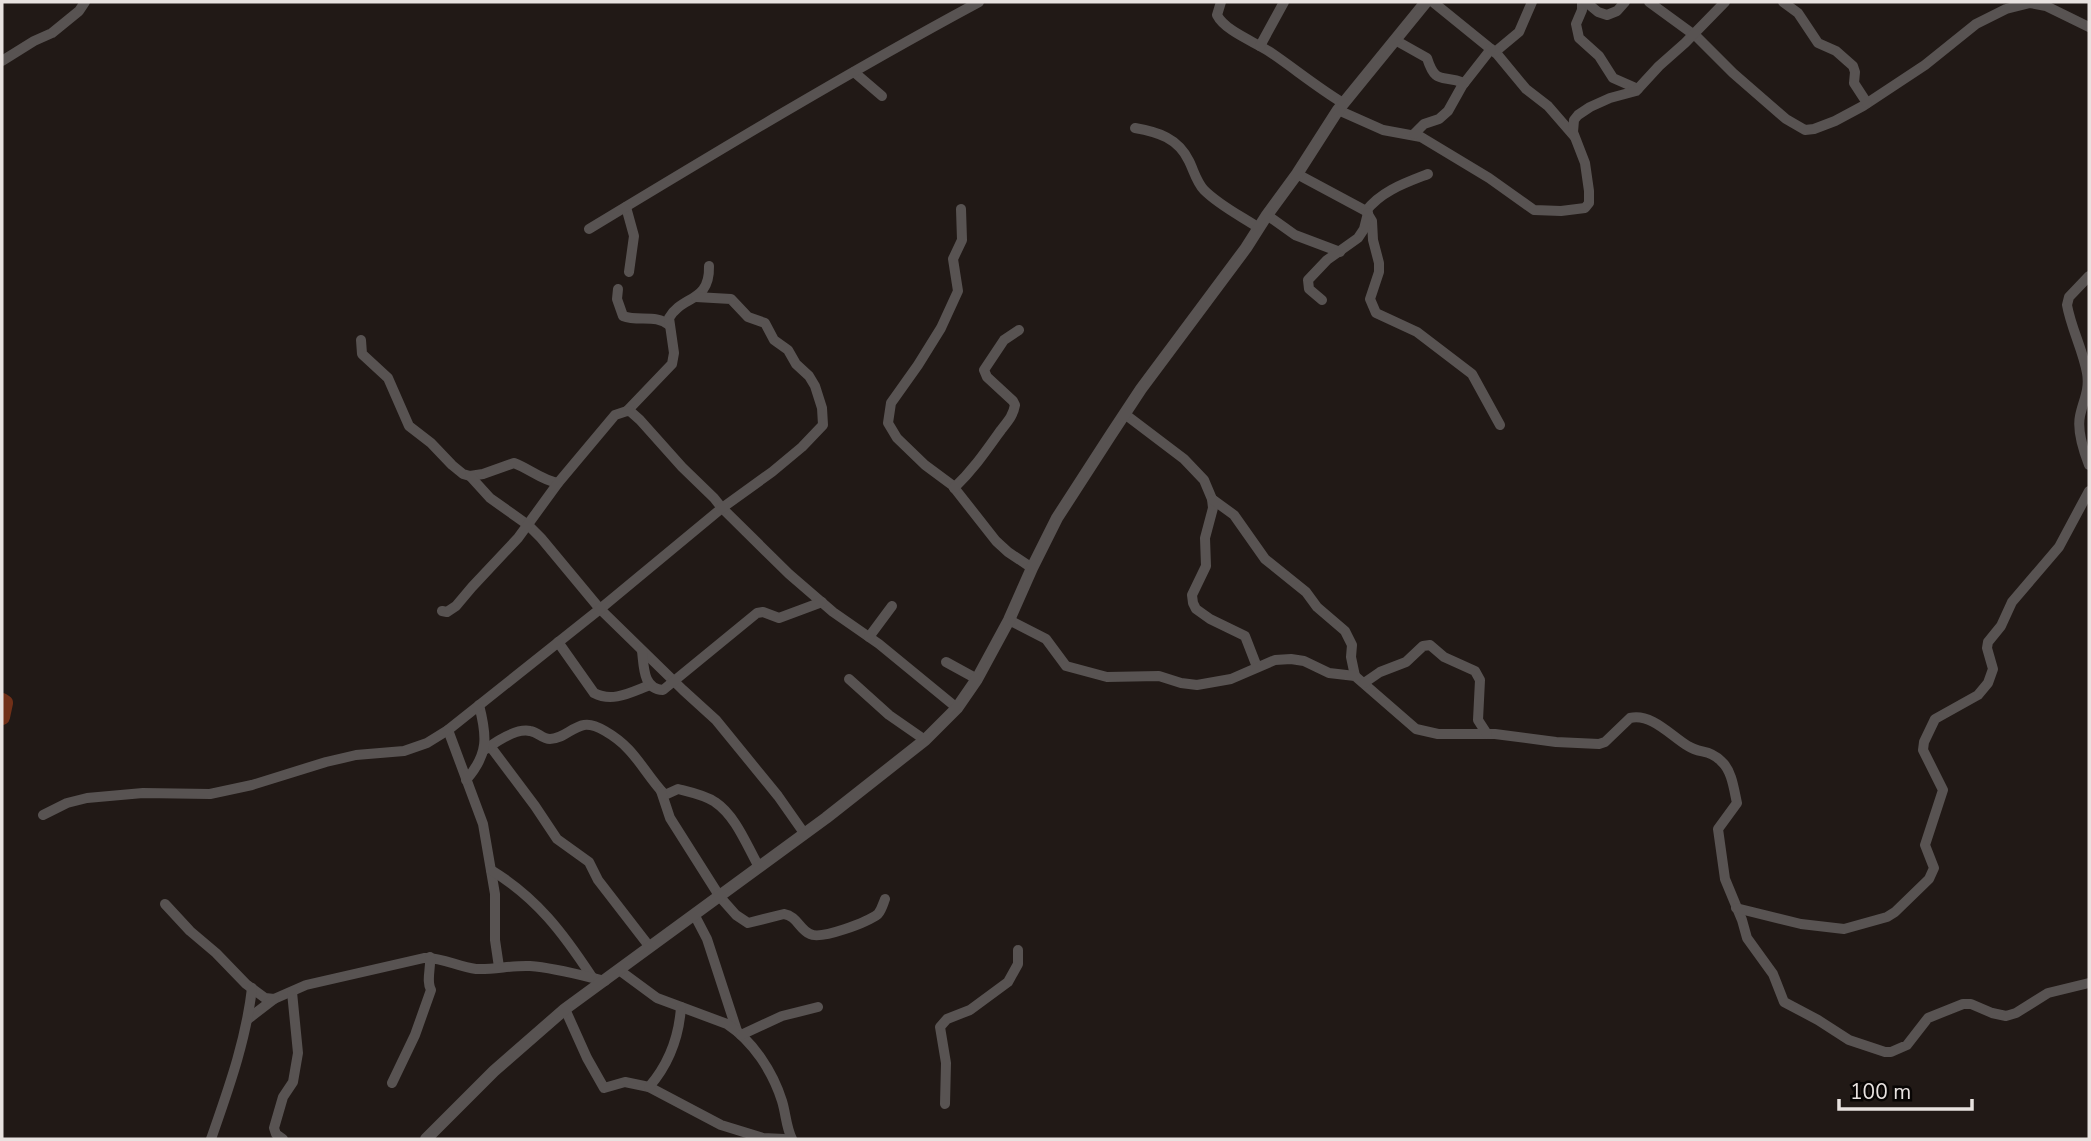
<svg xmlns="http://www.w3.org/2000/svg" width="2091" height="1141" viewBox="0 0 2091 1141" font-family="'Nunito Sans',sans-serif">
<rect width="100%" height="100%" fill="#211916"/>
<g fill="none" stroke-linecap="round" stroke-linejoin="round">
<polyline stroke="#713018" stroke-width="16" points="2,701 5,703 2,717"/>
<g stroke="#585352" stroke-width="10">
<path d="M1221 2 1217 15C1225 31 1255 42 1270 52 1295 69 1318 88 1343 103"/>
<polyline points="1433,2 1497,54 1526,89 1548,106 1574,136"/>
<polyline points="1582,2 1582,10 1576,24 1579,38 1599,56 1613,78 1638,89"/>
<polyline points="1586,2 1598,12 1607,15 1617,11 1625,2"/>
<polyline points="1649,2 1697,37 1733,73 1786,119 1805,130 1814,129 1835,121 1863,106 1925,65 1976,24 2006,9 2030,3 2046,6 2089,27"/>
<polyline points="1783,2 1798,13 1818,43 1836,51 1853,66 1855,72 1854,83 1867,103"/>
<path d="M1395 40 1427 58C1436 86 1442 74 1464 83"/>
<polyline points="1260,46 1284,2"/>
<polyline points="1495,52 1519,32 1532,2"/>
<polyline points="2,61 34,41 52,33 79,11 85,2"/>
<polyline points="854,72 882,96"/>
<polyline points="1338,110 1383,130 1421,137 1489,178 1534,210 1561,211 1585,208 1589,203 1589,191 1585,163 1573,132 1574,120 1578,115 1590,107 1610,98 1636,91 1659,66 1685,43 1725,2"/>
<path d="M1135 128C1158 132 1178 138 1189 161 1194 171 1196 181 1204 190 1220 206 1241 216 1259 228"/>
<polyline points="1414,134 1424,124 1439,119 1448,111 1462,86 1491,49"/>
<polyline points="1297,174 1366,211 1372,221 1373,240 1379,263 1379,272 1370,299 1376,313 1417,332 1472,374 1500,425"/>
<polyline points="626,207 634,236 629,272"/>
<polyline points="961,209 962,240 953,259 958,291 941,328 918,365 891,403 888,423 897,438 925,465 952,485 996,541 1008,552 1032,568"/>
<path d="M1366 211C1381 191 1405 183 1428 174"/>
<polyline points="1267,215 1295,235 1340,252"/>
<path d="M589 229C718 151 847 73 979 2"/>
<path d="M2089 276 2069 297 2067 305C2071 328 2083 350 2087 373 2090 390 2083 401 2080 416 2077 430 2084 452 2089 465"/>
<path d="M618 289 617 299 623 316C638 322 656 314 669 325"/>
<polyline points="1322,300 1309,289 1308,280 1327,260 1358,238 1364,229 1368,213"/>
<path d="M361 340 362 354 388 378 409 426 431 443 452 465 463 474 470 476 483 474 514 463C530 469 541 480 558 483"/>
<path d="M627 411 672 364 674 353 669 318C682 295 710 303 709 266"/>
<polyline points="1126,415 1184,459 1204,480 1212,499 1213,508 1205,538 1206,566 1192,595 1193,603 1196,609 1210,619 1245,636 1257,667"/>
<polyline points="470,476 490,498 528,525 541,538 600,609 683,690 716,720 778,796 804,833"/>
<path d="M954 488C973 470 986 451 1001 430 1008 421 1013 416 1015 405L1013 401 987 377 984 370 1004 340 1019 330"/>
<polyline points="1212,499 1234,515 1265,559 1306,592 1317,607 1345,631 1352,645 1351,657 1355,676"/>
<polyline points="442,611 447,612 456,606 472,587 518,538 558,483 615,415 627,411 631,412 640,420 682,467 714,498 722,508 789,574 833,612 879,644 957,708"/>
<path d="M1009 620 1046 639 1066 666 1107 677 1159 676 1181 683 1197 685 1231 679 1275 660 1291 659 1304 661 1329 673 1355 676 1416 729 1438 734H1495L1556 742 1599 744 1605 742 1630 718C1652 713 1671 736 1688 746 1700 754 1710 749 1722 762 1732 771 1734 790 1737 803L1718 829 1725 879 1742 920 1747 938 1773 974 1784 1002 1818 1020 1849 1040 1885 1052H1891L1907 1045 1928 1018 1963 1004H1971L1992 1013 2006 1016 2016 1013 2048 993 2089 983"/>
<polyline points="869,637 892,606"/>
<path d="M558 642 594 693C613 703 631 692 650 685"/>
<path d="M642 651C644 667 643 689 663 690L757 613 763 612 779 618 822 602"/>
<polyline points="946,662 977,679"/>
<polyline points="849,679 889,715 925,740"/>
<polyline points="1364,683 1380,672 1406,662 1423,646 1430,645 1444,657 1475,671 1480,680 1478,720 1487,734"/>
<polyline points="448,730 483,824 495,894 495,940 499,967"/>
<polyline points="490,746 535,806 557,839 589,862 598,880 649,946"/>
<path d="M486 749C497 741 516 728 530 731 538 732 542 739 550 739 563 739 572 727 584 725 592 724 598 727 605 731 635 748 642 770 664 794H667L678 789C690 792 705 795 715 802 736 816 747 846 759 867"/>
<path d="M466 780C489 754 487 736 479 705"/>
<path d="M661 791 670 818 720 897 736 915 748 923 784 914C797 916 799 929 810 934 821 940 868 922 878 914 882 909 883 904 885 899"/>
<polyline points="43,815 67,803 87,798 143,793 210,794 252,785 326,762 356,755 404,751 427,743 448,730 600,609 722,508 772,472 802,447 823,425 822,408 815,386 809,376 796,364 788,350 774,340 765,323 748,317 731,299 696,297"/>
<path d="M491 870C537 898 563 933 592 977"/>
<path d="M165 904 190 931 216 953 246 984 265 998 274 999 306 985 424 958C442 957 458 967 476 969 494 970 512 965 530 966 556 968 580 975 605 981"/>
<polyline points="1736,908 1801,924 1844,929 1887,917 1895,912 1929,879 1934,868 1925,845 1943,790 1923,750 1924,742 1935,719 1978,695 1988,683 1993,669 1987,648 1988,642 2001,626 2012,602 2059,547 2089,491"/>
<polyline points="695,916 707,939 737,1031"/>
<path d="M619 970 657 998 727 1024C753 1041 773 1072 782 1101 786 1114 786 1127 792 1139"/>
<polyline points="565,1009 587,1058 604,1088 625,1082 649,1087 721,1125 763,1138 784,1139"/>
<polyline points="248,1019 274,999"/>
<polyline points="741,1035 782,1016 818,1007"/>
<path d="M392 1083 415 1035 431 990C426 981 431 969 430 957"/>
<path d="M649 1087C668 1065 679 1037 681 1007"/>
<polyline points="945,1104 946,1063 940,1027 947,1019 970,1010 1008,982 1018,964 1018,950"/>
<path d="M211 1139C228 1090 246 1041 252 988"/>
<polyline points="283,1139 276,1134 274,1128 283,1097 293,1082 298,1053 292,992"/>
</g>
<polyline stroke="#585352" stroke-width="12" points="426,1139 494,1071 565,1009 826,818 925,740 957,708 977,679 1009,620 1032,568 1057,518 1110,436 1141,389 1246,248 1267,215 1297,174 1338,110 1426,2"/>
</g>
<rect width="2091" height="1141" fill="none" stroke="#e8e2e0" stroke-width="7"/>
<path d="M1839 1099v10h133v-10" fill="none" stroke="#e8e2e0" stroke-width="3.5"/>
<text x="1850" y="1099" font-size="21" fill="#e8e2e0" stroke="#080504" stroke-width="5" paint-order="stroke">100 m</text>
</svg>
